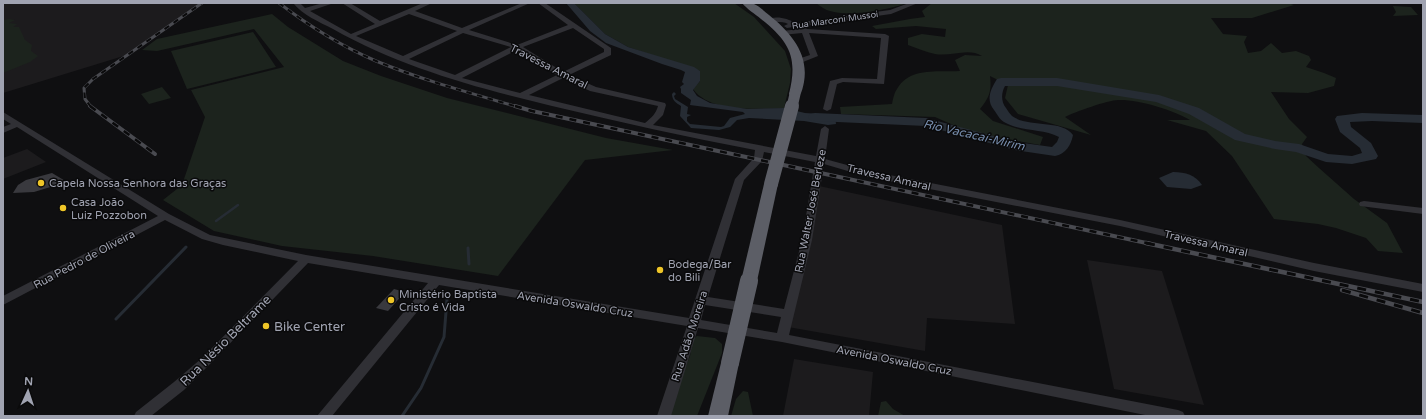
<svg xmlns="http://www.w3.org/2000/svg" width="1426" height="419" viewBox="0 0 1426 419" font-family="'Varela Round',sans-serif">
<rect width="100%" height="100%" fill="#0f0f11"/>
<g fill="#1c1b1d">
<polygon points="3,3 205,3 130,54 3,93"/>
<polygon points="27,149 46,162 3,179 3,158"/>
<polygon points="819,186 1002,225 1015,324 927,318 925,351 788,327"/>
<polygon points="1087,260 1162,271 1204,405 1114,389"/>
<polygon points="794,359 873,372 869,416 783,416"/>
</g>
<g fill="#1c231d">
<path d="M574 3H734L754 17 785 51 791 69 790 83 784 108C758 109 710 113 693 89L700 81V71L628 47 605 34Z"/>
<path d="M816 3H907C888 10 849 17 830 11 825 10 820 6 816 3Z"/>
<path d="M932 3H1288L1294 5 1252 18H1211L1223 34 1247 36 1244 42 1248 53 1261 51 1271 43 1282 53 1296 51 1309 56 1311 60 1306 67 1324 73 1336 78 1334 86 1308 93 1271 92 1289 119 1307 137 1302 144 1306 156 1319 168 1354 199 1387 223 1403 253 1378 251 1366 238 1336 228 1318 224 1274 219 1232 156 1206 131 1167 120H1190C1174 110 1137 99 1118 100 1108 100 1075 112 1065 117L1091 135 1018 114 1005 98 1008 85 990 76C992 91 989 98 980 109L993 121 1043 137 1040 145 1006 139 962 129 935 117 841 114 840 107 892 104C893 99 894 93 897 89 909 67 938 72 960 71L955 60 965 55 982 56C968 47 951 57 935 54 926 52 917 48 908 45V38L922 34 945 37 946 29 916 26 876 29 872 26 910 19 925 17 922 11Z"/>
<polygon points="1393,6 1411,7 1418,15 1393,16 1396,12"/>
<polygon points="272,14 288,27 343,61 381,76 447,98 606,138 673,150 585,160 498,276 373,256 282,246 214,231 163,200 182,185 205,117 191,90 284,67 254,29 157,51 142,50 157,39"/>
<polygon points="9,19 15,20 9,23 17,24 13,27 19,27 25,40 32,45 31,51 38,56 30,62 3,73 3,20"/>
<polygon points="253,32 276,67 187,89 171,51"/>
<polygon points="162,87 171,98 149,104 141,94"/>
<polygon points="697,336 715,338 722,344 722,353 697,416 666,416 690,356 693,339"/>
<polygon points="743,391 748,392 753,416 731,416 736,399"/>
<polygon points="886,401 893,409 905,416 878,416 881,402"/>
</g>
<g fill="#262c34">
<path d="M566 3H574L605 34 628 47 694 67 700 71V81L693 90 697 96 710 103 747 109 784 108 805 113 835 115 836 124 828 125 804 121 749 118 737 120 730 127 719 130 691 128 680 116 681 106C676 103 672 100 672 94L674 92 676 94 674 96 675 99 688 107 687 114 691 115 687 117V121L690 124 721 127 724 126 730 118 745 114 743 112 690 105 691 100 681 93V89L680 87 684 84 682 82 685 72 681 70 662 64 606 43 590 31Z"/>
<path d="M1173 172C1186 172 1195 175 1202 185L1191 189 1167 187 1159 178Z"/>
</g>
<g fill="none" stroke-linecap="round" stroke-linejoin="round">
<polyline stroke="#262c34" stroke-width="2.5" points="216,221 238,205"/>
<g stroke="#262c34" stroke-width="3">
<polyline points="468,248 469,264"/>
<polyline points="116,319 186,247"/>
<polyline points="402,416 421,388 444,337 447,299"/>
</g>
<path fill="#262c34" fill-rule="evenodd" d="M1001 78H1057L1159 95 1199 108 1245 134 1275 141 1299 144 1328 154 1352 156 1362 153 1360 148 1340 132 1335 119 1337 116 1362 113 1423 115V123L1372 121 1350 122 1351 127 1371 143 1378 156 1376 159 1352 164 1326 162 1296 152 1275 149 1235 140 1189 114 1156 102 1057 86H1005C1001 93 1001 102 1006 108 1008 111 1010 114 1012 116 1028 128 1062 119 1073 135 1071 145 1066 154 1055 156L1015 150 926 126 815 121 810 120 808 117 810 114 815 113 926 118 1016 142 1052 147 1057 142 1059 137C1042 128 1021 132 1004 122 1000 120 997 114 994 110 986 100 990 90 997 79Z"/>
</g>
<g fill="#39393e">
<polygon points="52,173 67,182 34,192 13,193 18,185 26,180"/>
<polygon points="394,289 405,292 388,311 376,308"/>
</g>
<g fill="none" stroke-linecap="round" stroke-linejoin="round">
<g fill="#303035" fill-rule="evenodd">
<path d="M293 3H300L305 8 323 3H334L310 11 351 34 375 24 342 3H350L380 21 423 3H432L415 11 462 28 522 3H530L469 30 517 45 568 25 538 3H545L611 48V55L569 75 596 87 665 103 666 105 663 115 653 125 816 156 821 129 825 126 829 129 825 159 869 171 1120 220 1314 263 1423 284V292L1314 271 1120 226 868 177 824 164 812 240 789 335 1178 410 1183 412 1185 416H1150L782 342 698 328 671 416H657L687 326 439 285 332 416H317L428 283 308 263 210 364 184 390 151 416H134L136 412 174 382 202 358 298 261 223 245 202 239 165 220 3 305V296L158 216 17 127 3 133V127L11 124 3 119V112L169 214 210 235 306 255 689 318 735 179 754 158 755 150C687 137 619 122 552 106 477 88 400 67 333 29 319 22 303 15 293 3ZM409 14 457 31 403 56 356 36ZM573 28 604 49V52L563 72 523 47ZM463 33 511 47 455 75 409 59ZM517 50 557 75 520 93 462 78ZM563 78 590 91 658 106C656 114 651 118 645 123L529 95ZM764 152 815 162 802 240 784 309 708 297 744 180 762 161ZM705 305 781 317 777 333 701 320Z"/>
<path d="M909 3H918L891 14 805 26 807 29 885 34 889 36 884 84 843 82 837 84 831 109 827 111 823 109 830 81 842 78 877 79 881 38 809 33 818 56 798 64 794 62 795 60 810 55 802 33 782 35 779 33 782 31 800 29 799 26 787 28 784 26 788 24C781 20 773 24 767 20 774 15 788 18 795 23L890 10Z"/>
<polygon points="1364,201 1423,208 1423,214 1360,206 1359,204 1360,202"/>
</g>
<g fill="#5c5e66" fill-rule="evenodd">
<path d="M742 3C746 3 751 2 754 4 759 6 764 11 769 15 790 32 809 53 804 82 803 87 802 92 799 97H791L789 94C798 58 790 42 761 19 755 14 747 9 742 3Z"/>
<polygon points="771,180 776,181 778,184 757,281 755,285 749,287 743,285 741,281 764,184 766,181"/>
<polygon points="730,356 737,358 739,363 728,416 708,416 721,363 723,358"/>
</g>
<defs>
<g id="rail-far2">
<path d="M279 3C309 26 341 46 376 61 422 80 470 93 518 107"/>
<polyline points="91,107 85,99 84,88 93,79 202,3"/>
</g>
<g id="rail-far1">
<polyline points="90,106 155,154"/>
<polyline points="515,106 532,111 1151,244"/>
</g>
<g id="rail">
<polyline points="1146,243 1423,302"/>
<polyline points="1342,290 1423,313"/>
</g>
</defs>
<use href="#rail-far2" stroke="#494a50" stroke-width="3"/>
<use href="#rail-far1" stroke="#494a50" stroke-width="4"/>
<use href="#rail" stroke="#494a50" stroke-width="4.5"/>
<use href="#rail-far2" stroke="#0a0a0b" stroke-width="2" stroke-dasharray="5.5" stroke-linecap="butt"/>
<use href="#rail-far1" stroke="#0a0a0b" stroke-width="2.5" stroke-dasharray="7" stroke-linecap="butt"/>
<use href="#rail" stroke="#0a0a0b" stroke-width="3" stroke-dasharray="9" stroke-linecap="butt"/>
<polyline stroke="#5c5e66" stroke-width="11" points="792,107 795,94"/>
<polyline stroke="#5c5e66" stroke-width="14" points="771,184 792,106"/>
<polyline stroke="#5c5e66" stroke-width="18" points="730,363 749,281"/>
</g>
<g fill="#efc628" stroke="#0a0a0b" stroke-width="1.5">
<circle cx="41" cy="183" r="4"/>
<circle cx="63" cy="208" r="4"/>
<circle cx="660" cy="270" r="4"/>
<circle cx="391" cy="300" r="4"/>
<circle cx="266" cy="326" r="4"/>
</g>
<g text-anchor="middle" stroke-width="3" stroke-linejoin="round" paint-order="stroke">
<g font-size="9" fill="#a0a3b1" stroke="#0a0a0b">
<text transform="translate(835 20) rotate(-8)" y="3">Rua Marconi Mussoi</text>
</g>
<g font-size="11" fill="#a0a3b1" stroke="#0a0a0b">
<text transform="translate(549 66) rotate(27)" y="4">Travessa Amaral</text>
<text transform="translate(889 177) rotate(13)" y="4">Travessa Amaral</text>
<text transform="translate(810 211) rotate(-79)" y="4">Rua Walter José Berleze</text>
<text transform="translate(1206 243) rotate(13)" y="4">Travessa Amaral</text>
<text transform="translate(84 259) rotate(-28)" y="4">Rua Pedro de Oliveira</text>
<text transform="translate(575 304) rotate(9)" y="4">Avenida Oswaldo Cruz</text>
<text transform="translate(689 336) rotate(-72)" y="4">Rua Adão Moreira</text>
<text transform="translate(894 360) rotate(11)" y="4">Avenida Oswaldo Cruz</text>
</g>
<g font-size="11" fill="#a0a3b1" stroke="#0a0a0b" text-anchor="start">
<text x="49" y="187">Capela Nossa Senhora das Graças</text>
<text x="71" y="206">Casa João<tspan x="71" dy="13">Luiz Pozzobon</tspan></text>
<text x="668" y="268">Bodega/Bar<tspan x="668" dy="13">do Bili</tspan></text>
<text x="399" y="298">Ministério Baptista<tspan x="399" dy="13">Cristo é Vida</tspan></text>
</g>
<g font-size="12" font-style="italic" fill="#778dad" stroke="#0a0a0b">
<text transform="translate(974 135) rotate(13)" y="4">Rio Vacacaí-Mirim</text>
</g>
<g font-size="13" fill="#a0a3b1" stroke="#0a0a0b" text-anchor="start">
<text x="274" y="331">Bike Center</text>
</g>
<g font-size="13" fill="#a0a3b1" stroke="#0a0a0b">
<text transform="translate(225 340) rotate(-45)" y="5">Rua Nésio Beltrame</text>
</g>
</g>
<rect width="1426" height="419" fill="none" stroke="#a0a3b1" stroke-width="8"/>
<g transform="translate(28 391) rotate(3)" stroke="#0a0a0b" stroke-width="3" paint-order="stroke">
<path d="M0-3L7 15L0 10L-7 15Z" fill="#a0a3b1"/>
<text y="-6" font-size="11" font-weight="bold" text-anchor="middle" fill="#a0a3b1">N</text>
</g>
</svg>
